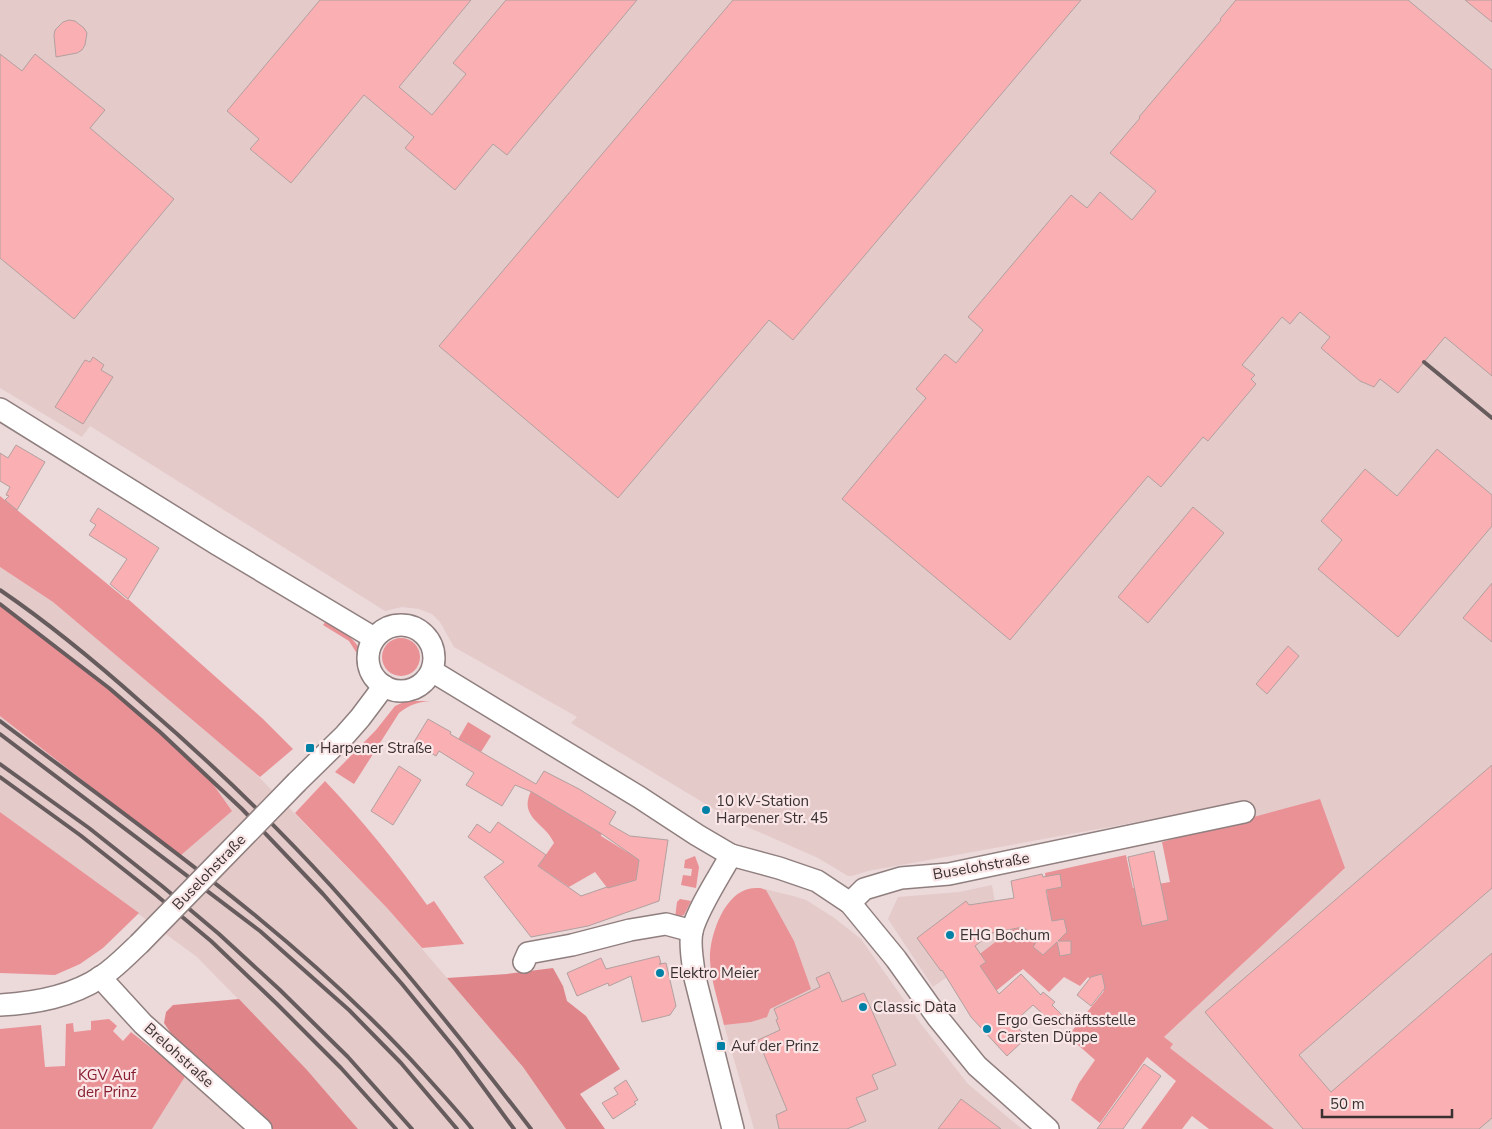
<svg xmlns="http://www.w3.org/2000/svg" width="1492" height="1129" viewBox="0 0 1492 1129" font-family="'Nunito Sans',sans-serif">
<rect width="100%" height="100%" fill="#ecd9da"/>
<g fill="#e5caca">
<polygon points="0,0 1492,0 1492,1129 1274,1129 1170,1048 1164,1037 1345,868 1224,825 1219,807 868,871 852,876 848,876 818,858 734,821 571,723 577,717 454,647 440,622 432,614 419,609 402,607 385,611 90,426 82,437 0,388"/>
<polygon points="0,567 53,602 249,767 388,909 523,1067 566,1129 358,1129 307,1070 197,957 0,812"/>
<polygon points="992,885 1001,938 933,987 888,919 898,897 959,892"/>
<polygon points="754,888 760,888 793,896 806,900 833,917 861,939 921,1024 968,1084 1022,1129 754,1129 724,1025 712,975 710,958 715,931 723,910 736,895 748,889"/>
<polygon points="186,1075 245,1129 152,1129"/>
</g>
<g fill="#ea9196">
<polygon points="0,496 127,600 128,599 263,719 293,749 260,777 53,602 0,567"/>
<polygon points="0,604 109,688 160,732 205,773 232,811 180,856 0,716"/>
<path d="M326 621C339 629 353 636 360 650L356 652 349 641 323 625Z"/>
<circle cx="401" cy="657" r="19"/>
<path d="M412 701H430C417 702 409 705 399 713L354 784 335 772 376 730 395 706 404 702Z"/>
<polygon points="468,722 491,736 481,752 466,743 456,743"/>
<path d="M325 781C362 820 396 862 427 905L434 901 464 944 422 948 388 909 295 813Z"/>
<path d="M531 791 594 829 595 828 602 832 601 836 627 852 635 840 643 838 636 884 608 889 595 872 569 887 538 866 554 843C546 823 518 818 531 791Z"/>
<polygon points="1320,799 1345,868 1164,1037 1173,1044 1170,1048 1274,1129 1209,1129 1192,1116 1182,1129 1141,1129 1176,1081 1147,1057 1100,1123 1071,1100 1079,1083 1095,1060 1068,1036 1104,991 1088,977 1080,986 1064,977 1049,992 1023,969 991,995 969,962 1019,924 1016,908 1048,901 1045,873 1126,855 1133,888 1170,882 1162,842"/>
<polygon points="0,812 139,913 103,948 80,964 55,975 0,973"/>
<polygon points="695,856 699,867 696,888 681,885 683,875 691,876 692,869 684,868 685,860"/>
<path d="M760 888 766 890 794 941 811 989 770 1009 767 1017 751 1022 724 1025C719 1003 711 982 710 960 709 938 722 902 741 892 748 888 754 888 760 888Z"/>
<polygon points="680,899 691,901 684,915 675,918 677,902"/>
<polygon points="109,1019 117,1026 113,1031 123,1041 131,1032 186,1075 152,1129 0,1129 0,1029 41,1025 45,1067 65,1066 66,1024 73,1023 74,1032 91,1030 91,1021"/>
</g>
<g fill="#df858a">
<polygon points="553,968 563,986 567,1001 586,1016 620,1069 580,1094 605,1129 566,1129 523,1067 447,978 507,974"/>
<polygon points="239,999 307,1070 358,1129 272,1129 228,1086 174,1038 164,1023 166,1012 173,1005"/>
</g>
<g fill="#faafb2" stroke="#b2a0a0">
<polygon points="320,0 471,0 399,87 432,115 466,74 453,63 506,0 637,0 507,155 493,144 455,190 405,148 414,137 364,95 291,183 250,149 259,139 227,111"/>
<polygon points="733,0 1081,0 793,340 769,320 618,498 439,346"/>
<polygon points="1236,0 1408,0 1492,70 1492,376 1445,337 1398,393 1380,379 1374,387 1360,381 1321,348 1330,337 1300,312 1290,324 1282,317 1242,365 1255,375 1251,379 1256,384 1208,441 1203,437 1161,487 1148,476 1010,640 842,499 926,398 916,389 945,354 956,363 983,330 968,317 1071,195 1087,208 1100,192 1132,220 1156,191 1110,153 1140,118 1139,117 1221,20 1220,19"/>
<polygon points="1465,0 1492,0 1492,22"/>
<polygon points="69,20 75,21 84,28 87,33 85,45 82,50 77,53 56,57 54,35 55,30 63,22"/>
<polygon points="0,54 22,71 35,54 105,110 90,128 174,199 74,319 0,258"/>
<polygon points="93,357 104,365 101,370 113,377 83,424 55,407 85,360 90,362"/>
<polygon points="16,445 45,462 17,510 5,500 9,496 6,495 10,487 0,481 0,453 8,458"/>
<polygon points="1437,449 1492,495 1492,526 1398,637 1318,569 1342,540 1321,521 1365,469 1397,496"/>
<polygon points="1193,507 1224,533 1148,623 1118,597"/>
<polygon points="98,508 159,548 128,599 110,584 127,559 89,535 96,525 90,521"/>
<polygon points="1492,583 1492,642 1463,618"/>
<polygon points="1288,646 1299,656 1267,694 1256,684"/>
<polygon points="428,719 451,732 450,734 536,784 544,771 579,789 616,812 609,824 630,836 668,840 659,901 588,926 531,937 484,877 504,862 468,837 477,824 490,833 498,822 546,855 538,866 581,896 607,887 608,888 636,880 639,860 602,834 532,792 515,785 502,806 466,785 474,773 439,751 436,756 414,742"/>
<polygon points="1492,765 1492,888 1299,1055 1331,1092 1492,953 1492,1118 1479,1129 1303,1129 1205,1012"/>
<polygon points="399,766 421,780 393,825 371,811"/>
<polygon points="1154,851 1168,920 1142,926 1128,857"/>
<polygon points="1042,874 1043,877 1060,874 1062,887 1046,890 1052,921 1064,919 1067,932 1058,941 1071,941 1071,954 1060,956 1057,942 1043,955 1033,947 1038,939 1023,927 992,933 975,946 986,962 980,966 999,994 1021,974 1041,995 1043,992 1055,1002 1052,1005 1063,1016 1055,1025 1033,1005 1013,1023 1027,1037 1007,1056 971,1017 942,970 941,971 917,938 966,901 969,905 1014,898 1011,881"/>
<polygon points="659,956 661,964 659,964 666,963 676,1006 670,1015 642,1022 631,976 609,986 608,983 577,996 567,973 601,958 606,969"/>
<polygon points="829,972 842,1002 864,993 896,1065 872,1075 878,1089 856,1098 866,1121 847,1129 779,1129 776,1115 787,1110 758,1040 780,1030 776,1020 778,1019 774,1009 820,987 816,978"/>
<polygon points="1102,974 1105,988 1091,1006 1077,995 1091,977"/>
<polygon points="1144,1064 1161,1076 1138,1108 1123,1129 1097,1129"/>
<polygon points="626,1080 638,1100 634,1102 636,1104 613,1119 602,1103 618,1094 614,1088"/>
<polygon points="961,1099 1001,1129 938,1129"/>
</g>
<g fill="none" stroke-linecap="round" stroke-linejoin="round">
<defs>
<g id="minor">
<polyline points="0,409 217,544 374,638"/>
<circle cx="401" cy="658" r="33"/>
<polyline points="432,671 639,797 697,835 731,855 779,868 817,881 850,903 896,959 938,1018 977,1066 1048,1129"/>
<polyline points="297,782 345,735 360,718 384,686"/>
<path d="M731 855C720 875 697 910 692 931 689 945 693 960 694 974L733 1129"/>
<polyline points="850,903 864,889 901,878 949,874 1244,812"/>
<polyline points="524,962 528,953 572,945 630,930 666,924 692,931"/>
<polyline points="100,977 143,1024 261,1129"/>
<path d="M0 1005C35 1003 71 997 101 977 115 968 127 955 139 944"/>
</g>
</defs>
<use href="#minor" stroke="#907f7f" stroke-width="24"/>
<use href="#minor" stroke="#fff" stroke-width="21"/>
<g stroke="#675c5d" stroke-width="4">
<polyline points="1424,362 1492,418"/>
<path d="M0 590C50 624 97 663 143 704 209 761 273 822 332 887 402 965 467 1046 531 1129"/>
<polyline points="0,604 109,688 160,732 242,809 323,894 402,984 456,1050 514,1129"/>
<path d="M0 721C147 832 301 937 425 1075 441 1093 457 1110 472 1129"/>
<polyline points="0,734 260,931 349,1010 401,1063 457,1129"/>
<polyline points="0,764 89,828 162,886 219,934 280,990 348,1057 412,1129"/>
<polyline points="0,777 80,835 156,895 211,941 277,1004 341,1068 396,1129"/>
</g>
<defs>
<polyline id="minor-bridge" points="139,944 297,782"/>
</defs>
<use href="#minor-bridge" stroke="#907f7f" stroke-width="24" stroke-linecap="butt"/>
<use href="#minor-bridge" stroke="#fff" stroke-width="21"/>
</g>
<g fill="#0081a5" stroke="#fae6e7" stroke-width="2">
<rect x="305" y="743" width="10" height="10" rx="2.5"/>
<circle cx="706" cy="810" r="5"/>
<circle cx="950" cy="935" r="5"/>
<circle cx="660" cy="973" r="5"/>
<circle cx="863" cy="1007" r="5"/>
<circle cx="987" cy="1029" r="5"/>
<rect x="716" y="1041" width="10" height="10" rx="2.5"/>
</g>
<g text-anchor="middle" stroke-width="4.5" stroke-linejoin="round" paint-order="stroke">
<g font-size="15" fill="#393131" stroke="#fae6e7" text-anchor="start">
<text x="320" y="753">Harpener Straße</text>
<text x="716" y="806">10 kV-Station<tspan x="716" dy="17">Harpener Str. 45</tspan></text>
<text x="960" y="940">EHG Bochum</text>
<text x="670" y="978">Elektro Meier</text>
<text x="873" y="1012">Classic Data</text>
<text x="997" y="1025">Ergo Geschäftsstelle<tspan x="997" dy="17">Carsten Düppe</tspan></text>
<text x="731" y="1051">Auf der Prinz</text>
</g>
<g font-size="15" fill="#393131" stroke="#fae6e7">
<text transform="translate(981 866) rotate(-10)" y="5">Buselohstraße</text>
<text transform="translate(209 872) rotate(-46)" y="5">Buselohstraße</text>
<text transform="translate(179 1055) rotate(42)" y="5">Brelohstraße</text>
</g>
<g font-size="15" fill="#871c2f" stroke="#fae6e7">
<text x="107" y="1080">KGV Auf<tspan x="107" dy="17">der Prinz</tspan></text>
</g>
</g>
<path d="M1322 1109v8h130v-8" fill="none" stroke="#393131" stroke-width="2.5"/>
<text x="1330" y="1109" font-size="15" fill="#393131" stroke="#fae6e7" stroke-width="4" paint-order="stroke">50 m</text>
</svg>
